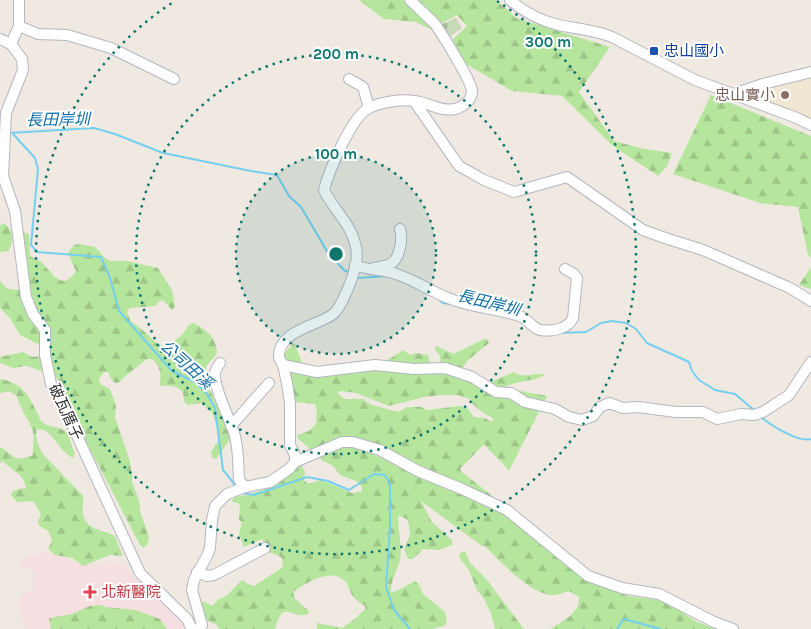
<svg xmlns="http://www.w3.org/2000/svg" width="811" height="629" viewBox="0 0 811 629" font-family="Karla,'Noto Sans TC',sans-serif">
<defs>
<pattern id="forest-firs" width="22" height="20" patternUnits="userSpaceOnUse" patternTransform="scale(1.25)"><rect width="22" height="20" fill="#b6e59e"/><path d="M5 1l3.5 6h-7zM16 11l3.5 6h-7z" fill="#9dc588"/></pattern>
<pattern id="cemetery-stones" width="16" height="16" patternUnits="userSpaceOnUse" patternTransform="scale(1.25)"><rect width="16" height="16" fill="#c8d9b8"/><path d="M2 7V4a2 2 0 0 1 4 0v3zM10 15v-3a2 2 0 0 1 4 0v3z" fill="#acbb9e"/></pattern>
</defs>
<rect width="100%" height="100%" fill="#efe9e1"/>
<polygon fill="#f0e6d1" points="806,78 811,78 811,120 758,99 759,92"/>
<polygon fill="#f5dfe0" points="44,552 78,562 98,564 112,561 124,565 130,570 140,588 151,590 188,627 188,629 25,629 19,603 21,595 34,590 32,584 34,573 32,570 20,566 21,561 25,561 28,556"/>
<g fill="url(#forest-firs)" fill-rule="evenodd">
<polygon points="359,0 403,0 426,19 432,30 416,22 384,19"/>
<polygon points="414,0 496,0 516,18 610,47 579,92 614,141 640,148 672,153 667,166 658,176 613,146 562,96 512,91 464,63 450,42 467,26 457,15 438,25"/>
<polygon points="711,95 811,136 811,258 808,255 798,207 760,203 673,174"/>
<path d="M3 223C13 228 15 242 8 251L0 252V226Z"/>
<path d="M20 231 29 234 30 256C34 259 41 260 44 265 54 276 63 291 76 271L68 253 74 245 79 244 95 247 105 258 111 261H127L158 268 172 290 175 306 172 310 163 300 158 302 155 306 130 308 127 312 131 322C145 328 152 344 166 348L183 334 189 325 194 323C206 330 217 338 217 353 214 359 207 362 206 369 202 384 226 419 233 435L216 459 212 457 211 452 217 443 219 433 213 414 201 403 187 405 184 401 183 392C173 383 170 388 160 385 161 375 161 364 151 359H147L123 378 120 382 115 383 112 380 108 372H104L99 379 100 384 110 389 116 406 115 417 129 458 132 475V482L139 500 140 511 149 537 148 543 144 548 140 545 81 432 71 406 66 400 62 386 57 378H52L44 372 27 366 13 368 0 363V357L23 352 32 357 41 356 40 345 20 335 10 318 0 308V280C5 289 11 291 22 289Z"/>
<polygon points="811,267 811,289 799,285"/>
<path d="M486 338 489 343 467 361 461 371 488 383 514 372C527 380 533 371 545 375 533 382 518 380 505 387L510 389 547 396 509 471C502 461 492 454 484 444L460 469 463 473 491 495V499L475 490 428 472 373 445 347 436 337 438 311 451 307 446 298 439 297 435 309 431 316 424 317 411 315 404 295 402 291 373 283 355 294 343 304 367 313 369 383 363 402 351V350L411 355 416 353 428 355 430 363 434 365 440 363V355L435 350 436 346 454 354ZM341 391 356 393 389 406 424 397 441 395H458L472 400V403L479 410 494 419 491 422 485 418 474 417 467 408 460 406 427 410 421 407H407L398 412 372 405 363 399H344L337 392Z"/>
<path d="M0 379C25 383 31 400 41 421 49 429 60 425 67 433 71 439 71 447 75 453L73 458C56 449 54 429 37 429 34 437 39 448 44 455L83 496C84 502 82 508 83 515 87 531 103 529 115 536L123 556 110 555 83 566 72 558 55 555 48 549 52 540 48 531C41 526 34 526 41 515 32 497 36 502 17 502L11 495 13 491 23 488 27 489 23 479 20 475 2 461 0 464V447C16 456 12 463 33 455 32 445 36 435 31 426 27 417 18 405 17 396L9 391 0 393Z"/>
<path d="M347 443 500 509 587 578 627 596 659 600 669 603 695 621 715 629H551C562 621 581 613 579 597L569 591C564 592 559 595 554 595 532 596 500 561 485 546H482L421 501 432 522 452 540V545L439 550 423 549 413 559H408L404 549 410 535 408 520 399 515C397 520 401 545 401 554 400 567 390 579 391 592L397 591 415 581 419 585 423 594 445 612 447 622 444 626 432 629H317V623L342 628 356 618 365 609V606C359 602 354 599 351 593 349 589 348 585 346 582 331 566 306 583 293 592L295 599 309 611 308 614C292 621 284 596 275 629H219L217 625 205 619 197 599 213 606 218 599C228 599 234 585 243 580L248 584 254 586 283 567 282 558 277 555 270 553 262 539 244 547 239 534 242 522 239 520 240 504 231 501 235 497 247 495 275 486 301 464 305 472 304 480 308 484 321 480 352 493H355L362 491V487L356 481 340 475 332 465 323 461 320 458V453Z"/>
<polygon points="465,551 470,563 487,580 524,629 495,629 491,613 484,599 477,590 469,570 459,557 460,553"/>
<polygon points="100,605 105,607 136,610 160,619 167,629 51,629 49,618 72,614 90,606"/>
</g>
<polygon fill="url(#cemetery-stones)" points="456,18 462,28 449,37 442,24"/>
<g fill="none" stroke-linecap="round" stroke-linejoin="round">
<g stroke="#75cff0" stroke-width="2">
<polyline points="9,133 94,128 115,134 163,153 251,171 277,175 289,196 301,207 328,253 344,270 350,273"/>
<polyline points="13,134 35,158 38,169 31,245 37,252 101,257 110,278 119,311 172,371 195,382 207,394 215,408 223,470 236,486"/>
<polyline points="356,277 358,278 388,276"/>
<polyline points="439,300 443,303 451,304"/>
<polyline points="561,333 586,332 601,323 612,321 626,323 636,329 647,343 689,362 692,371 699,380 715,390 735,394 755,411"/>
<path d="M760 416C770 425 799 443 811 439"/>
<polyline points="242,493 254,495 307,477 328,481 349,490 374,474 385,475 390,484 390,529 386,587 394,610 410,629"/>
<polyline points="617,629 624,619 660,629"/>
</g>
<defs>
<g id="minor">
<polyline points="19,0 19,26 11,44 22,59 23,70 6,113 3,176 15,211 26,297 33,314 45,330 45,355 51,384 68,416 140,573 187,619 192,629"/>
<path d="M510 0C524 12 541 21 559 25 577 29 595 30 612 37L695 80 797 118 811 125"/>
<polyline points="19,26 38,34 67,35 111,48 174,79"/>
<polyline points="0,39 11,44"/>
<polyline points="349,79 363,87 369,108"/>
<polyline points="733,94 763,84 811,72"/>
<polyline points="414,101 459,166 484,180 514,192 567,177 643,230 665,238 703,250 790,288 811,301"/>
<path d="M355 265C369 271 383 269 396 274 415 280 430 291 448 298 471 308 498 308 522 317 528 320 533 328 540 330 552 332 568 329 573 318L577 278 574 274 565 269"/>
<path d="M374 268C379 267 386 266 390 264 400 260 403 238 400 229"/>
<path d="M220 363C218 366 216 369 215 373 213 387 230 419 234 433 239 448 238 464 239 480L245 487"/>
<polyline points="283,365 317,372 375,365 415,369 445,368 472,377 496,392 511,393 525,402 555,409 569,417 582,420 593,416 600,407 609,403 623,408 638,407 676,412 703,412 717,419 741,414 754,415 763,412 789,395 811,362"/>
<polyline points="231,426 269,383"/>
<polyline points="295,462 342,442 353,442 380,450 418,471 462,489 507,510 588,576 622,588 659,594 714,622 733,629"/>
<polyline points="197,572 207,576 214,575 265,548"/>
<path d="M198 629 202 625 192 590 194 580 207 556 210 548 212 520 215 506 227 494 245 487 270 482 289 469 295 462V455L290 445V403L287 383 283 365 279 358C277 331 316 326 332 315 342 308 354 275 356 263 357 257 357 249 355 243 350 223 333 209 324 190 329 171 351 117 369 108 381 102 401 99 414 101 428 102 440 112 455 109 463 107 472 100 472 91 471 80 442 34 435 24 427 16 418 8 410 0"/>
</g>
</defs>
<use href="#minor" stroke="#b4b7c1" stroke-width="12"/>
<use href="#minor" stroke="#fff" stroke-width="10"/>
</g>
<circle cx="336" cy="254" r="100" fill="#0f766e" fill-opacity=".12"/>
<g fill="none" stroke="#0f766e" stroke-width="2.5" stroke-dasharray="2.5 5">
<circle cx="336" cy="254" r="100"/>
<circle cx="336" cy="254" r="200"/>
<path d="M497 1A300 300 0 1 1 175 1"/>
</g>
<rect fill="#1a4fb4" stroke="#fff" stroke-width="2" x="649" y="46" width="10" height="10" rx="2.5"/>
<circle fill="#8d6e63" stroke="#fff" stroke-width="2" cx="785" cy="95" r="5"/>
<path fill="#e0444e" stroke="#fff" stroke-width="2" d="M87.5 584.5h5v5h5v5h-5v5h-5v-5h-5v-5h5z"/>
<g text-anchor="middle" stroke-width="4" stroke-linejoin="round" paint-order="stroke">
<g font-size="15" fill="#164399" stroke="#fff" text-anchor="start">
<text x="664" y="56">忠山國小</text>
</g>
<g font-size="15" fill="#785e54" stroke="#fff" text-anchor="end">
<text x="775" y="100">忠山實小</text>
</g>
<g font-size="15" fill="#2e2e2e" stroke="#fff">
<text transform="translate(66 412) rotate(65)" y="5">破瓦厝子</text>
</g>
<g font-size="15" fill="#be3a42" stroke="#fff" text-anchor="start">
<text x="101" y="597">北新醫院</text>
</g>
<g font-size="16" font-style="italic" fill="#0d6fa3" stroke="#fff">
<text transform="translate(58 119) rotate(-1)" y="6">長田岸圳</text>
<text transform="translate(489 302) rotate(14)" y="6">長田岸圳</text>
<text transform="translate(187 364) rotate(42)" y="6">公司田溪</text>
</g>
</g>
<circle cx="336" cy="254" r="8" fill="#0f766e" stroke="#fff" stroke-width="2.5"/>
<g font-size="15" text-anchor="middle" font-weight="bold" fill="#0f766e" stroke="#fff" stroke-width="4" stroke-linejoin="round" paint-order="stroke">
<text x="548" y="47">300 m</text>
<text x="336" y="59">200 m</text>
<text x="336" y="159">100 m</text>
</g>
</svg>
